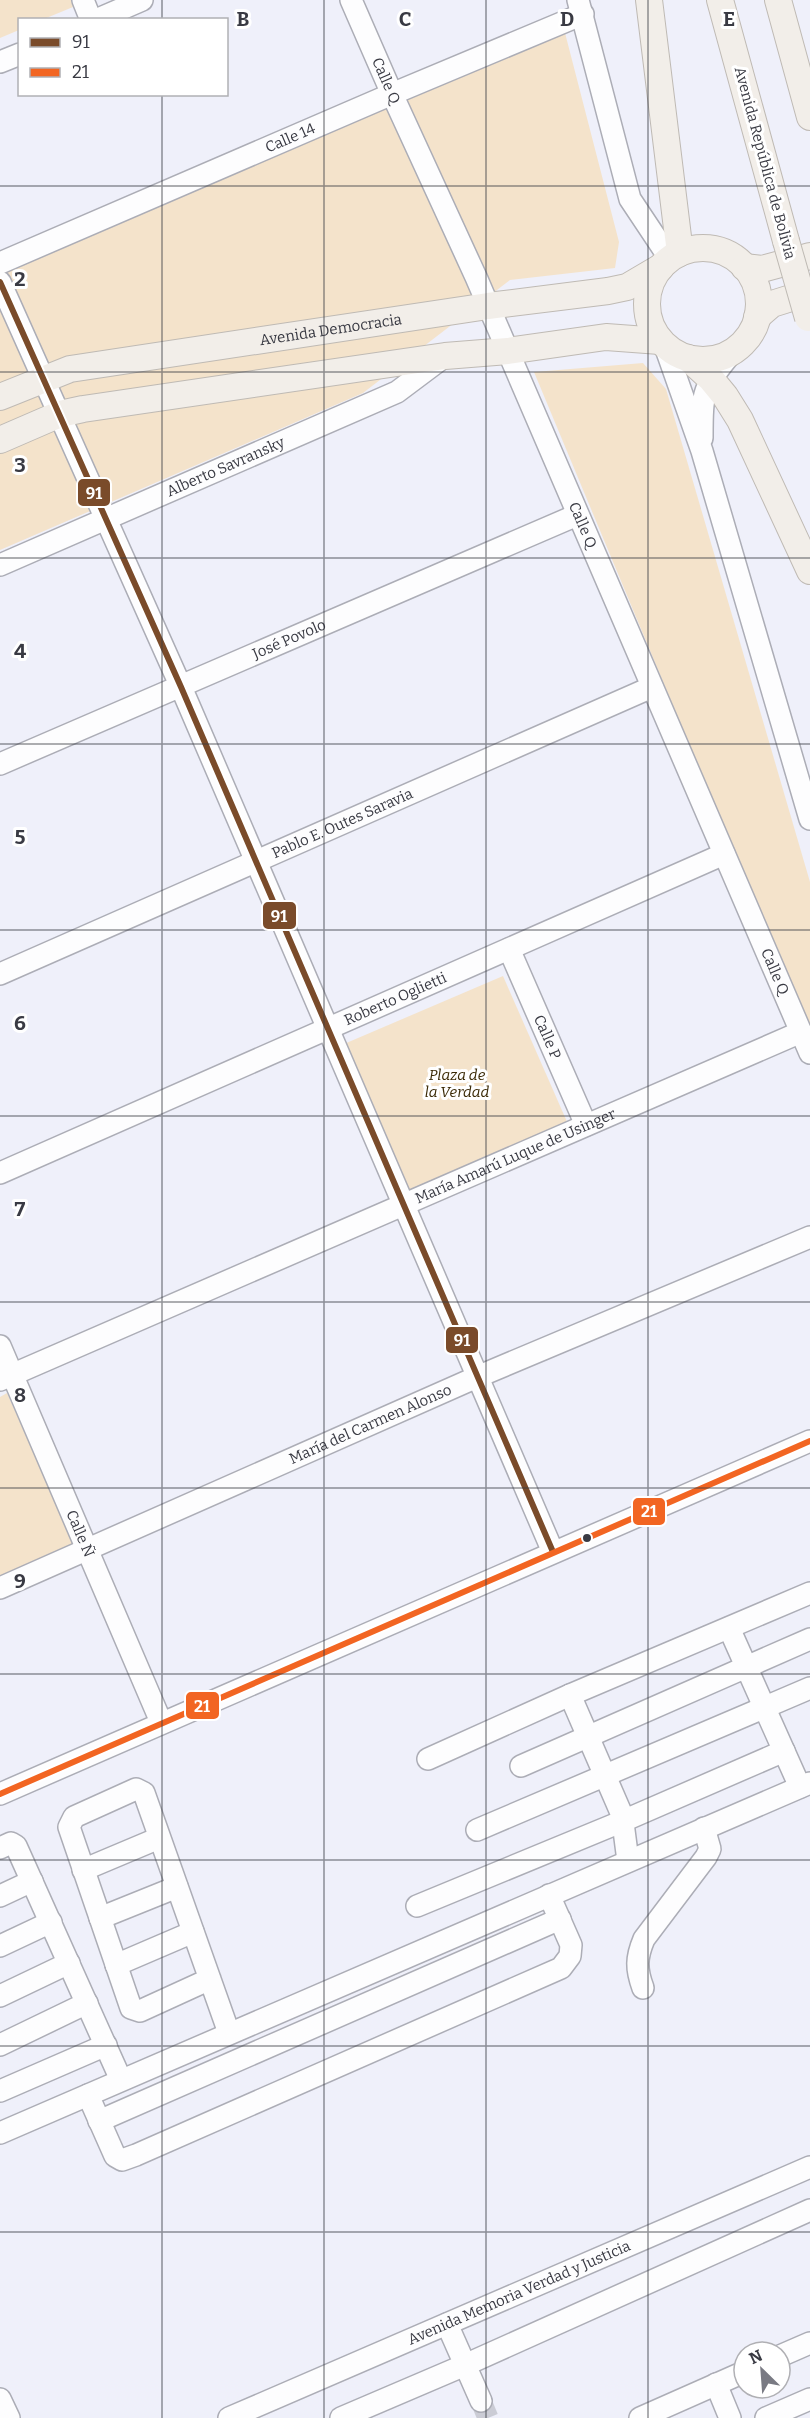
<svg xmlns="http://www.w3.org/2000/svg" width="810" height="2418" viewBox="0 0 810 2418" font-family="Bitter,serif">
<rect width="100%" height="100%" fill="#eff0fa"/>
<g fill="#f4e3cb">
<polygon points="0,0 71,0 73,7 44,19 20,20 19,30 0,38"/>
<polygon points="564,29 619,242 615,268 510,280 363,393 0,550 0,275"/>
<polygon points="643,363 666,389 810,882 810,1035 534,372"/>
<polygon points="503,976 568,1124 409,1193 344,1044"/>
<polygon points="7,1393 75,1546 0,1579 0,1397"/>
</g>
<g fill="none" stroke-linecap="round" stroke-linejoin="round">
<polyline stroke="#cbccd5" stroke-width="21" stroke-dasharray="21 10" stroke-linecap="butt" points="481,2401 488,2418"/>
<defs>
<g id="minor">
<polyline points="83,0 91,20"/>
<path id="s1" d="M351 0 392 94 476 277 810 1053"/>
<polyline points="578,0 630,199 670,259"/>
<polyline points="96,20 142,0"/>
<polyline points="0,62 20,54"/>
<path id="s2" d="M0 263 392 94 583 14"/>
<polyline points="0,282 181,687 553,1552"/>
<polyline points="665,346 702,451 810,819"/>
<path d="M702 438C702 390 703 388 733 351"/>
<path id="s3" d="M0 565 397 392 445 356"/>
<path id="s4" d="M0 764 577 515"/>
<path id="s5" d="M509 949 586 1125"/>
<path id="s6" d="M0 974 652 687"/>
<path id="s7" d="M0 1173 724 854"/>
<path id="s8" d="M0 1346 161 1722"/>
<path id="s9" d="M0 1380 801 1032"/>
<path id="s10" d="M0 1588 477 1377 810 1237"/>
<polyline points="729,1628 800,1787"/>
<polyline points="570,1695 622,1815 628,1861"/>
<polyline points="428,1759 570,1695 810,1593"/>
<polyline points="521,1766 810,1639"/>
<polyline points="0,1794 810,1441"/>
<polyline points="477,1830 810,1688"/>
<polyline points="0,1848 11,1843 16,1846 121,2080"/>
<polyline points="83,1870 159,1838"/>
<polyline points="0,1896 32,1881"/>
<polyline points="417,1906 623,1821 784,1751"/>
<polyline points="100,1918 177,1887"/>
<polyline points="0,1946 51,1922"/>
<polyline points="116,1965 193,1932"/>
<polyline points="210,1979 140,2011 131,2008 69,1827 74,1817 136,1789 144,1793 229,2033"/>
<path d="M643 1988C636 1969 636 1958 644 1939L706 1857 710 1849 704 1828"/>
<polyline points="0,1996 69,1963"/>
<polyline points="0,2045 87,2003"/>
<polyline points="0,2091 106,2045"/>
<polyline points="88,2095 115,2156 122,2160 136,2155 561,1968 570,1956 571,1945 549,1895"/>
<polyline points="99,2121 560,1919"/>
<polyline points="0,2133 810,1783"/>
<polyline points="447,2324 481,2401"/>
<polyline points="780,2356 810,2343"/>
<polyline points="716,2384 730,2418"/>
<polyline points="0,2399 9,2418"/>
<path id="s11" d="M229 2418 810 2167"/>
<polyline points="341,2418 465,2365 810,2210"/>
<polyline points="640,2418 744,2372"/>
<polyline points="766,2418 810,2399"/>
</g>
<g id="major">
<polyline points="649,0 680,253"/>
<polyline points="720,0 786,241"/>
<polyline points="778,0 810,117"/>
<circle cx="703" cy="304" r="56"/>
<polyline points="744,267 762,269 810,256"/>
<polyline points="757,317 772,304 810,292"/>
<polyline points="688,358 711,379 725,396 740,420 810,571"/>
<path id="s12" d="M0 397 70 369 488 306 608 291 627 287 661 267"/>
<polyline points="0,440 60,414 83,409 445,356 508,351 606,337 660,341"/>
</g>
</defs>
<use href="#minor" stroke="#acadb6" stroke-width="24"/>
<use href="#major" stroke="#bfbab4" stroke-width="28"/>
<use href="#minor" stroke="#fdfdfe" stroke-width="21"/>
<use href="#major" stroke="#f2eee9" stroke-width="26"/>
<defs>
<polyline id="major-bridge" points="786,241 808,318"/>
</defs>
<use href="#major-bridge" stroke="#bfbab4" stroke-width="28" stroke-linecap="butt"/>
<use href="#major-bridge" stroke="#f2eee9" stroke-width="26"/>
<defs>
<polyline id="bus-1" points="0,282 181,687 553,1552"/>
<polyline id="bus-2" points="0,1794 810,1441"/>
</defs>
<use href="#bus-1" stroke="#fff" stroke-width="10"/>
<use href="#bus-2" stroke="#fff" stroke-width="10"/>
<use href="#bus-1" stroke="#7a4b2a" stroke-width="6"/>
<use href="#bus-2" stroke="#f26522" stroke-width="6"/>
</g>
<path fill="none" stroke="#393a43" stroke-width="1.5" stroke-opacity="0.55" d="M162 0V20M324 0V2418M486 0V2418M648 0V2418M162 94V2418M0 186H810M0 372H810M0 558H810M0 744H810M0 930H810M0 1116H810M0 1302H810M0 1488H810M0 1674H810M0 1860H810M0 2046H810M0 2232H810"/>
<circle fill="#393a43" stroke="#fff" stroke-width="2" cx="587" cy="1538" r="5"/>
<g text-anchor="middle" stroke-width="6" stroke-linejoin="round" paint-order="stroke">
<g font-size="15" fill="#393a43" stroke="#fff">
<text dy="5" stroke="none"><textPath href="#s1" startOffset="88">Calle Q</textPath></text>
<text dy="5" stroke="none"><textPath href="#s2" startOffset="316">Calle 14</textPath></text>
<text transform="translate(765 163) rotate(75)" y="5">Avenida República de Bolivia</text>
<text dy="5" stroke="none"><textPath href="#s12" startOffset="339">Avenida Democracia</textPath></text>
<text dy="5" stroke="none"><textPath href="#s3" startOffset="246">Alberto Savransky</textPath></text>
<text dy="5" stroke="none"><textPath href="#s1" startOffset="574">Calle Q</textPath></text>
<text dy="5" stroke="none"><textPath href="#s4" startOffset="315">José Povolo</textPath></text>
<text dy="5" stroke="none"><textPath href="#s6" startOffset="374">Pablo E. Outes Saravia</textPath></text>
<text dy="5" stroke="none"><textPath href="#s1" startOffset="1060">Calle Q</textPath></text>
<text dy="5" stroke="none"><textPath href="#s7" startOffset="432">Roberto Oglietti</textPath></text>
<text dy="5" stroke="none"><textPath href="#s5" startOffset="96">Calle P</textPath></text>
<text dy="5" stroke="none"><textPath href="#s9" startOffset="562">María Amarú Luque de Usinger</textPath></text>
<text dy="5" stroke="none"><textPath href="#s10" startOffset="405">María del Carmen Alonso</textPath></text>
<text dy="5" stroke="none"><textPath href="#s8" startOffset="204">Calle Ñ</textPath></text>
<text dy="5" stroke="none"><textPath href="#s11" startOffset="316">Avenida Memoria Verdad y Justicia</textPath></text>
</g>
<g font-size="15" font-style="italic" fill="#3a2905" stroke="#fff">
<text x="457" y="1080">Plaza de<tspan x="457" dy="17">la Verdad</tspan></text>
</g>
</g>
<g font-size="20" text-anchor="middle" font-weight="bold" fill="#393a43" stroke="#fff" stroke-width="6" stroke-linejoin="round" paint-order="stroke">
<text x="243" y="26">B</text>
<text x="405" y="26">C</text>
<text x="567" y="26">D</text>
<text x="729" y="26">E</text>
<text x="20" y="286">2</text>
<text x="20" y="472">3</text>
<text x="20" y="658">4</text>
<text x="20" y="844">5</text>
<text x="20" y="1030">6</text>
<text x="20" y="1216">7</text>
<text x="20" y="1402">8</text>
<text x="20" y="1588">9</text>
</g>
<g stroke="#fff" stroke-width="2">
<rect x="77" y="478" width="34" height="29" rx="6" fill="#7a4b2a"/>
<rect x="262" y="901" width="35" height="29" rx="6" fill="#7a4b2a"/>
<rect x="445" y="1326" width="34" height="28" rx="6" fill="#7a4b2a"/>
<rect x="632" y="1497" width="34" height="29" rx="6" fill="#f26522"/>
<rect x="185" y="1691" width="35" height="29" rx="6" fill="#f26522"/>
</g>
<g font-size="16" text-anchor="middle" font-weight="bold" fill="#fff">
<text x="94" y="499">91</text>
<text x="279" y="922">91</text>
<text x="462" y="1346">91</text>
<text x="649" y="1517">21</text>
<text x="202" y="1712">21</text>
</g>
<rect x="18" y="18" width="210" height="78" fill="#ffffff" stroke="#b0b0b4" stroke-width="1.5"/>
<rect x="30" y="38" width="30" height="9" fill="#7a4b2a" stroke="#b0b0b4" stroke-width="1.5"/>
<text x="72" y="48" font-size="18" fill="#393a43">91</text>
<rect x="30" y="68" width="30" height="9" fill="#f26522" stroke="#b0b0b4" stroke-width="1.5"/>
<text x="72" y="78" font-size="18" fill="#393a43">21</text>
<g transform="translate(762 2370) rotate(335)"><circle r="28" fill="#ffffff" stroke="#b0b0b4" stroke-width="1.5"/>
<path d="M0-4.5L10 22L0 15L-10 22Z" fill="#797a83"/>
<text y="-9" font-size="16" font-weight="bold" text-anchor="middle" fill="#393a43">N</text>
</g>
</svg>
